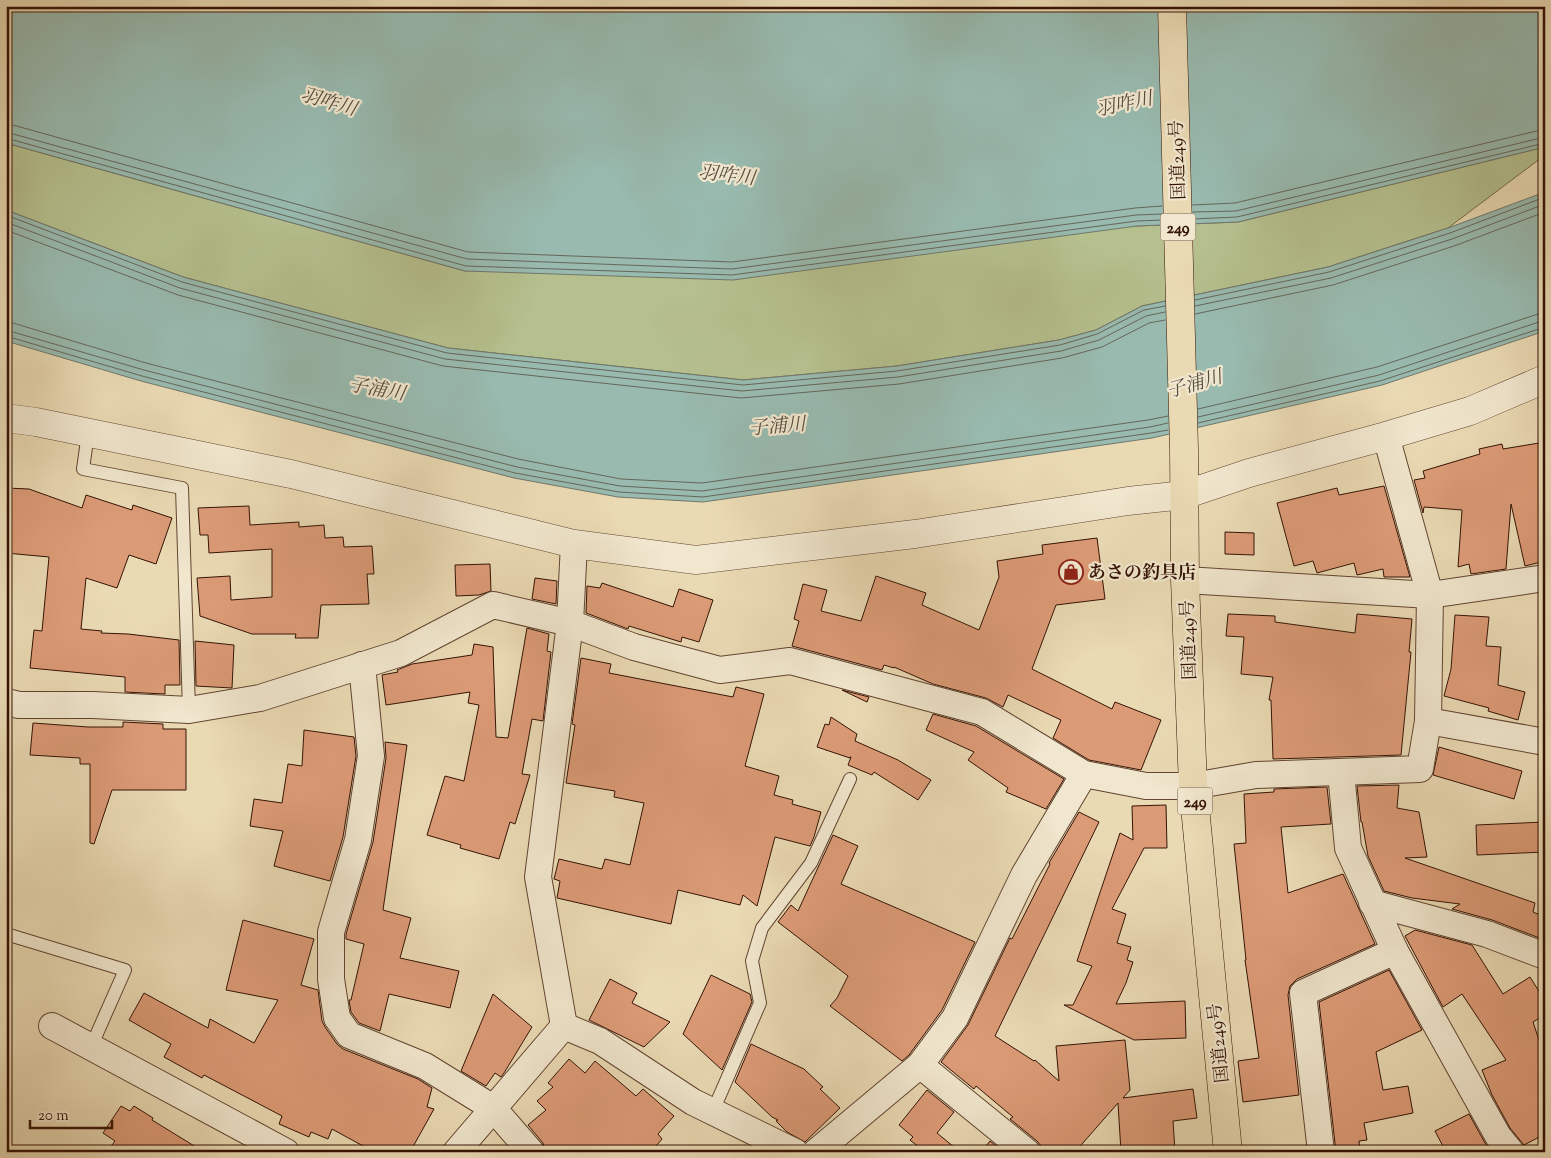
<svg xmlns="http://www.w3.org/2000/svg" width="1551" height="1158" viewBox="0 0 1551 1158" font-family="'Sorts Mill Goudy','Noto Serif JP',serif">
<rect width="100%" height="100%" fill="#eadab4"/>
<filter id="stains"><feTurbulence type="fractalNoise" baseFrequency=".004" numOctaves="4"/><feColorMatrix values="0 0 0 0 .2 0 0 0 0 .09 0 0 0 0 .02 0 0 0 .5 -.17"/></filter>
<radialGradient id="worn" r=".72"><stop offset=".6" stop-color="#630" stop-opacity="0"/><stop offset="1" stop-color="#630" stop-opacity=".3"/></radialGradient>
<polygon fill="#b5c08e" stroke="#746949" points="6,143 465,271 1137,226 1238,222 1545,147 1545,155 1448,228 1328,267 1142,306 1096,330 1059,340 897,366 743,380 448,348 183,277 6,210"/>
<g fill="#98baaf" stroke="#70776b">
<polygon points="6,6 1545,6 1545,147 1238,222 1137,226 733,280 465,271 6,143"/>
<polygon points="1545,192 1545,331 1382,385 1152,438 703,502 618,497 514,478 141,381 6,341 6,210 183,277 448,348 743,380 897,366 1059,340 1096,330 1142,306 1328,267 1448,228"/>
</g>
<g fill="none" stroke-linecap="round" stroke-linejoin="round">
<g stroke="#66665a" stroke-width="1">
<polyline points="6,124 13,125 468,252 732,262 1135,208 1162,206"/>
<polyline points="6,132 467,259 732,269 1136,215 1163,214"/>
<polyline points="6,138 466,266 732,275 1137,221 1163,220"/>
<polyline points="1192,205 1235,203 1545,129"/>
<polyline points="1193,212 1236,211 1545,137"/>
<polyline points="6,215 182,282 447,353 743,385 897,371 1060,345 1097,334 1144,310 1165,306"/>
<polyline points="1193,219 1237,217 1545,143"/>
<polyline points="6,222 180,288 445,359 742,391 898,377 1061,351 1099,340 1146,316 1165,312"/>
<polyline points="6,230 178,295 443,366 741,398 899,384 1062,358 1102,347 1149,323 1165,320"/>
<polyline points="1195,300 1329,272 1450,233 1545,197"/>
<polyline points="1195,306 1331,278 1452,239 1545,204"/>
<polyline points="1195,314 1333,285 1454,246 1545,212"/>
<polyline points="6,323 13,323 146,363 518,459 621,479 702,483 1148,420 1168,416"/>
<polyline points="6,330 144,370 517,467 620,486 702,491 1150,427 1168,423"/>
<polyline points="6,336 142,376 515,473 619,492 703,497 1151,433 1168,430"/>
<polyline points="1198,409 1377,367 1538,314 1545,313"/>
<polyline points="1198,417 1379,375 1545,320"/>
<polyline points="1198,423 1380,381 1545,327"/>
</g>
</g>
<g fill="#dc9b77" stroke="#341204">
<polygon points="1545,442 1545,561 1525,566 1511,504 1506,569 1471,574 1469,564 1458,567 1462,510 1424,507 1423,513 1414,480 1425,478 1423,471 1480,454 1479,449 1502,444 1503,449"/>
<polygon points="1384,486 1410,577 1384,577 1383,569 1357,575 1354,563 1317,573 1313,561 1294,566 1277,503 1337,488 1339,495"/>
<polygon points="6,488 29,489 82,508 86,495 132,510 133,505 172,518 156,564 129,555 117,588 86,578 81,629 102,631 101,633 128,634 179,640 180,685 165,685 165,694 125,692 125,677 30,668 34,630 42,631 49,557 6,553"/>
<polygon points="249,506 250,525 299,522 299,527 324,525 325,538 343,537 344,547 372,546 374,574 367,574 369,604 321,605 318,638 295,638 296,634 252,634 200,616 197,578 230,576 231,600 272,597 272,549 209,553 208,535 200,535 198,508"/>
<polygon points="1225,532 1254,533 1254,555 1225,554"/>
<polygon points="1097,538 1105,599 1056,605 1032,669 1112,709 1115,702 1161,720 1141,770 1089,760 1053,738 1061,720 1008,695 1003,707 986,698 933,684 894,667 894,668 884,665 882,670 792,646 799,621 794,619 803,584 827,590 821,611 861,621 876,576 926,593 922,605 979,630 999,577 997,561 1043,554 1042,545"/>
<polygon points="490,564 491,591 479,595 456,596 455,565"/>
<polygon points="535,578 557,581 556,604 532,599"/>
<polygon points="602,583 673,607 679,589 713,600 699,642 682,637 681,642 629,626 628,629 586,613 587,586 600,588"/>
<polygon points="1228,614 1275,616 1275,622 1355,633 1357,614 1412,619 1409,652 1411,652 1401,755 1273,759 1271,700 1269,700 1273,677 1241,674 1244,637 1226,636"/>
<polygon points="1455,615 1489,617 1486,646 1501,647 1498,685 1525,692 1518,720 1488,711 1489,708 1444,696 1451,669"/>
<polygon points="527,628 549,634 547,651 551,652 543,721 532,719 522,774 530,775 515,824 510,822 499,859 460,848 461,845 427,835 445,776 464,781 479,705 468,703 470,692 386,705 382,675 398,672 397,670 412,664 472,655 474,644 493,647 496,737 508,738"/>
<polygon points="195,641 234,645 232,688 196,686"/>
<polygon points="581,658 611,664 609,673 733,697 736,687 764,694 745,766 779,776 774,795 793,800 792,804 821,812 814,837 810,846 775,837 757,906 743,895 740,905 678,890 671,924 557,898 560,881 554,879 559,859 602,869 605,859 630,865 644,803 614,797 615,791 566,783 575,725 572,724"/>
<polygon points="842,690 869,697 867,702"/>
<polygon points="933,714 976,726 1064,779 1046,809 1006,792 1008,788 968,760 974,752 926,730"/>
<polygon points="831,717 857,734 855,741 898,760 931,780 918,800 874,772 872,775 848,765 851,757 850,757 850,758 817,747 825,724 829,725"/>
<polygon points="123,722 163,724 163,729 186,729 186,790 112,790 94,844 90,843 90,764 80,764 80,758 30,755 33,723 88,727 123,727"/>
<polygon points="304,730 354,737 356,756 343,837 330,881 274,866 283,831 250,826 254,799 282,803 288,764 302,766"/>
<polygon points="385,742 407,745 383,910 411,918 400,958 459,971 450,1008 389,994 380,1031 359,1023 351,1012 349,1000 351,1000 364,944 346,939 346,934 373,842 386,758"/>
<polygon points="1439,747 1522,771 1514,799 1433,775"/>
<polygon points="1399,785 1397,808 1419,812 1427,857 1405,858 1535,903 1533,912 1545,917 1545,940 1492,920 1452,909 1460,904 1412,898 1384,891 1368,856 1362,822 1361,822 1357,786"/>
<polygon points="1327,787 1331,824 1281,827 1288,893 1343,874 1375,944 1297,979 1290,986 1288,995 1299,1095 1243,1102 1238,1061 1259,1058 1245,960 1246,960 1234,844 1246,843 1244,794 1274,792 1274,789"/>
<polygon points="1166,805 1167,848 1144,848 1112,909 1126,914 1117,943 1131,947 1127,960 1133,962 1126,983 1116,1004 1185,1001 1186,1038 1134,1040 1064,1005 1073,1005 1092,966 1077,961 1120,833 1133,840 1132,806"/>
<polygon points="1079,812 1099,822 995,1036 1034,1061 1035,1060 1059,1081 1056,1046 1125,1040 1130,1090 1123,1098 1193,1089 1197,1118 1173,1121 1175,1152 1121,1152 1118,1103 1075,1152 1042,1152 1041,1146 1037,1141 1010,1119 1013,1117 976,1086 974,1089 941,1062 968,1025 1010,938 1012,939 1050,864 1049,863"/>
<polygon points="1545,822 1545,852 1477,855 1476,825"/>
<polygon points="833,835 858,846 841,884 975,942 942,1010 909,1055 902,1061 830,1006 837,998 848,976 778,922 791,905 798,911"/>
<polygon points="243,920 314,939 301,985 318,990 322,1021 325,1027 337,1044 343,1049 418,1079 432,1088 427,1107 434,1109 410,1152 374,1152 332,1129 328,1139 311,1132 309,1137 279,1124 282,1116 204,1075 202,1078 164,1057 171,1044 129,1020 144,993 208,1028 210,1019 254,1043 278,1000 226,990"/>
<polygon points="1415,930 1472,945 1503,994 1530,977 1545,1001 1545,1015 1533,1022 1545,1058 1545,1134 1524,1145 1510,1128 1492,1095 1482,1070 1506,1060 1462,994 1443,1007 1405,936"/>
<polygon points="1389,970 1422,1030 1376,1052 1383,1090 1408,1086 1413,1113 1364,1123 1367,1140 1359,1141 1360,1152 1336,1152 1319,1002"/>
<polygon points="711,975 750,994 752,1002 722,1070 683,1034"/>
<polygon points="610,979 637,993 632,1003 670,1022 644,1047 589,1020"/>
<polygon points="493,994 532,1027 504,1073 501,1077 495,1073 486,1086 461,1071"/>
<polygon points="751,1044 804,1069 823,1087 820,1089 840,1108 805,1142 787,1132 776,1121 778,1120 772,1117 735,1082"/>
<polygon points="569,1059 585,1073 595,1061 636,1096 643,1089 674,1116 658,1134 662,1139 651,1152 546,1152 543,1143 528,1125 546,1110 537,1101 553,1087 548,1083"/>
<polygon points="927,1090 954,1112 937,1133 960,1152 925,1152 910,1140 913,1137 899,1125"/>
<polygon points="121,1106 130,1111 134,1106 153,1118 152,1120 204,1152 107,1152 115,1141 103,1133"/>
<polygon points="1469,1114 1485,1143 1491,1152 1446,1152 1435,1131"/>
<polygon points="990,1141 1003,1152 981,1152"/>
</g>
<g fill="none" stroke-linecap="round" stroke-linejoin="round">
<defs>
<g id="service">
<polyline points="88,433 83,469 182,488 189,710"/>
<polyline points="6,934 125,970 91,1047"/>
<polyline points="713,1111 760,1003 752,961 762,928 811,863 850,779"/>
</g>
<g id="minor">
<polyline points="1185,580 1430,595 1545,578"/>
<polyline points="362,665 371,756 358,840 331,932 331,979 337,1018 349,1035 425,1066 493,1108 531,1152"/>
<polyline points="6,702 19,705 93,705 189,710 260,698 401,653 493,605 570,623 634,647 720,670 790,661 982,712 1084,774 1146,786 1193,786 1256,775 1420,769 1428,721 1430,595 1386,436"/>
<polyline points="1428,721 1545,742"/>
<polyline points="1341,772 1348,848 1395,951 1498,1136 1511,1152"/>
<polyline points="1372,903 1487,934 1545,956"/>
<polyline points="52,1026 286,1152"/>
<polyline points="564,1026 538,877 570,623 574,544"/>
<polyline points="564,1026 600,1041 693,1102 795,1152"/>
<polyline points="920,1065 1027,1152"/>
<polyline points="456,1152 564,1026"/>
<polyline points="816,1152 920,1065 955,1018 1024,875 1084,774"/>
<polyline points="1321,1152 1303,993 1395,951"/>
</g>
<polyline id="tertiary" points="6,418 36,422 291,474 574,544 696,560 915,534 1128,501 1184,495 1249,473 1386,436 1470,411 1545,379"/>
<polyline id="trunk" points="1172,6 1184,449 1185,580 1193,786 1228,1152"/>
</defs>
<use href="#service" stroke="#624430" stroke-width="14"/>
<use href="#minor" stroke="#624430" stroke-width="28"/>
<use href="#tertiary" stroke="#624430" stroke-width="29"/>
<use href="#trunk" stroke="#341204" stroke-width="29"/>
<use href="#service" stroke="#f1e7ce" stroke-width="12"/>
<use href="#minor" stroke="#f1e7ce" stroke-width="26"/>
<use href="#tertiary" stroke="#f1e7ce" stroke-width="28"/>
<use href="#trunk" stroke="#eadab4" stroke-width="28"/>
</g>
<defs>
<symbol id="shop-ring" viewBox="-11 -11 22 22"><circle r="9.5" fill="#f1e7ce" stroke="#8f2418" stroke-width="1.5"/><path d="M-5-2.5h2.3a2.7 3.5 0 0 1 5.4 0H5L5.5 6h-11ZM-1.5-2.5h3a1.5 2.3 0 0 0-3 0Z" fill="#8f2418"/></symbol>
</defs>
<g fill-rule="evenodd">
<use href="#shop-ring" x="1057" y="558" width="28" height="28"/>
</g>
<g text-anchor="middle" stroke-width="4.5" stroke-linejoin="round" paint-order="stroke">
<g fill="#f1e7ce" stroke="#6d5241" stroke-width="1">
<rect x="1160.5" y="213.5" width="35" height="27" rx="4"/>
<rect x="1177.5" y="787.5" width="35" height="27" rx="4"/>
</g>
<g font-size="16" font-weight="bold" fill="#341204">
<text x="1178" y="233">249</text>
<text x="1195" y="807">249</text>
</g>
<g font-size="18" fill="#341204" stroke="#f1e7ce">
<text transform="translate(1177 160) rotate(-92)" y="6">国道249号</text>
<text transform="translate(1188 640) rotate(-92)" y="6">国道249号</text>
<text transform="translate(1218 1043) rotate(-96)" y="6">国道249号</text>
</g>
<g font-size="18" font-weight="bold" fill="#341204" stroke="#f1e7ce" text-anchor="start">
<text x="1088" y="578">あさの釣具店</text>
</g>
<g font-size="19" font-style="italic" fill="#574d40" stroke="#f1e7ce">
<text transform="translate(329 101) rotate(16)" y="7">羽咋川</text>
<text transform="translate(1124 103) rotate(-12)" y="7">羽咋川</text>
<text transform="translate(727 174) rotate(7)" y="7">羽咋川</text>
<text transform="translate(1194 383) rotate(-16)" y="7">子浦川</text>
<text transform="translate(377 388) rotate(10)" y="7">子浦川</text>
<text transform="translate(777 425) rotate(-5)" y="7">子浦川</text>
</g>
</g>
<rect width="1551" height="1158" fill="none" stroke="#eadab4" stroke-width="25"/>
<rect x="8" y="8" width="1536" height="1143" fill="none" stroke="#341204" stroke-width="2.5"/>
<rect x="12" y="12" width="1526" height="1133" fill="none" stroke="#341204"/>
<path d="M30 1120v8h82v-8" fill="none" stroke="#341204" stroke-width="2.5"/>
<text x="38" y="1120" font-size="15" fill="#341204" stroke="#f1e7ce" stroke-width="4" paint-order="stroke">20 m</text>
<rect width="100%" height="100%" filter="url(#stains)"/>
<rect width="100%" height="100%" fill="url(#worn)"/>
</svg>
